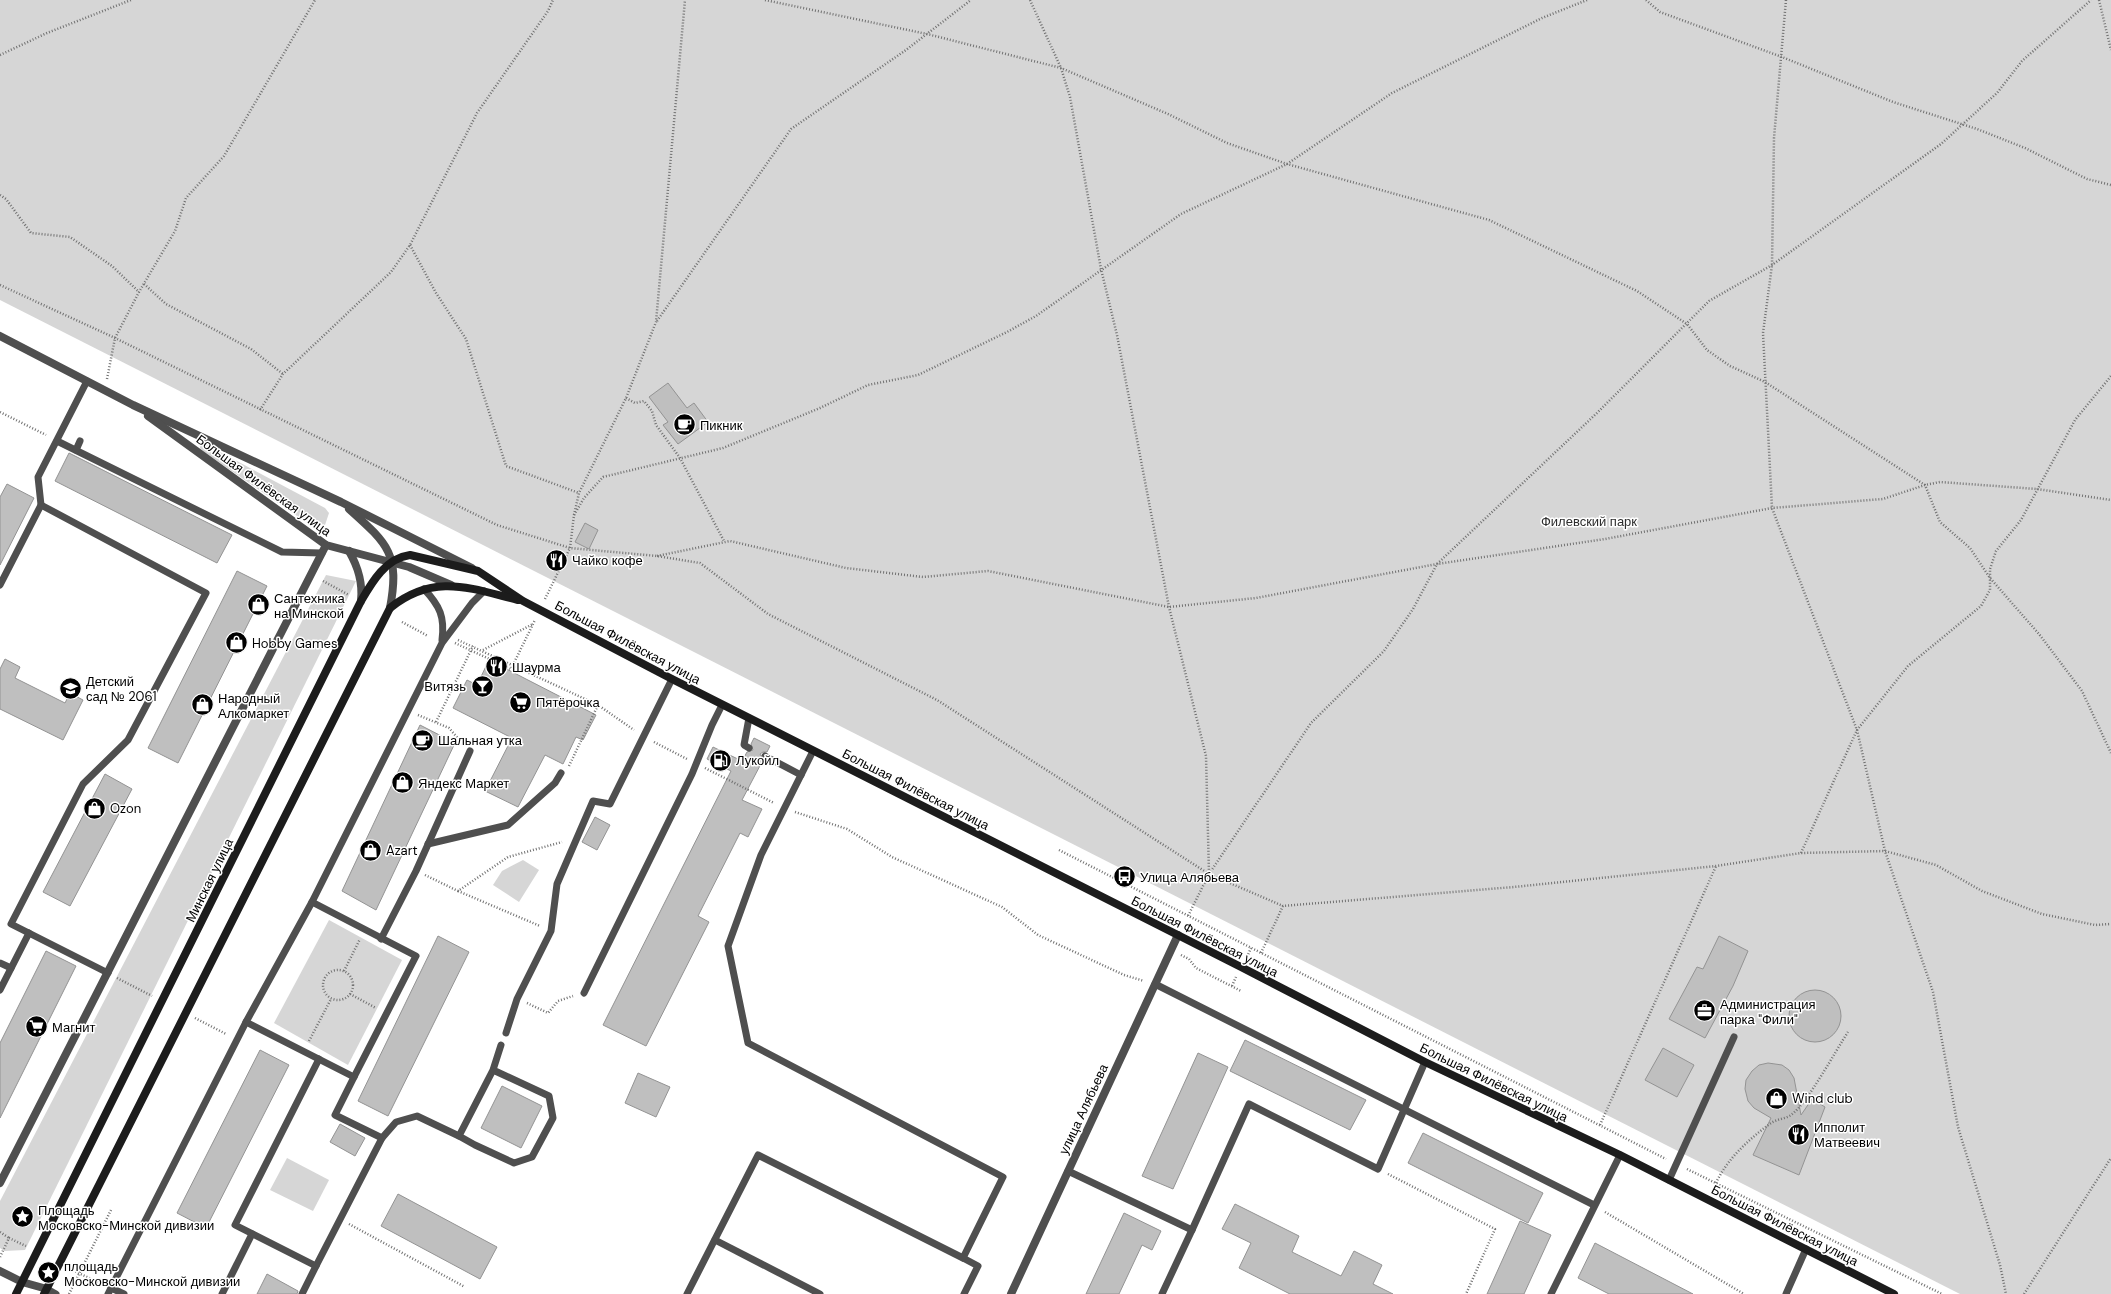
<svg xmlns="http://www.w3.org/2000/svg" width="2111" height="1294" viewBox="0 0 2111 1294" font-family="'DM Sans',sans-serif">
<rect width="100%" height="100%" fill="#fff"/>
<g fill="#d6d6d6">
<polygon points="0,0 2111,0 2111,1294 1960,1294 0,300"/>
<polygon points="200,444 205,444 325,508 329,513 325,525 320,527 300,518 204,452 200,448"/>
<polygon points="326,575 356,581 25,1250 4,1251 0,1248 0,1201"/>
<polygon points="523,860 539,870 519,902 493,885 502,871"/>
<polygon points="329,920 402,960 348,1065 274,1023"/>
<polygon points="287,1158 329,1180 313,1211 270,1190"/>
</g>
<g fill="#bfbfbf" stroke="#939393">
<polygon points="668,383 687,408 694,403 708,422 678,444 663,425 668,422 649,397"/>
<polygon points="69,453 232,535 217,563 55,481"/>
<polygon points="7,484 34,498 0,565 0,497"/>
<polygon points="585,523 598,530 589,549 575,542"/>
<polygon points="237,571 267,586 178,763 148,748"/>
<polygon points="5,659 20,667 15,678 65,703 70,693 83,700 63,740 0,709 0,669"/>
<polygon points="489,660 596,715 583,740 576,737 563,764 545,755 518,807 485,791 512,738 453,708 467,680 477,685"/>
<polygon points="420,725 455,743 376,910 342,891"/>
<polygon points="754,738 770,746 767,752 763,752 760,754 763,760 742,800 762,809 748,837 740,833 698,916 709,922 646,1046 603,1025 731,771 707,759 713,747 742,761 747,752 753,750 751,744"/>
<polygon points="105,774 132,789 70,906 43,892"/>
<polygon points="595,817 610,825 597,850 582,842"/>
<polygon points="438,936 469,952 388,1116 358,1101"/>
<polygon points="1719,936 1748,951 1733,986 1705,1038 1669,1019 1697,967 1703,969"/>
<polygon points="46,951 76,966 0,1118 0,1043"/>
<circle cx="1815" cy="1016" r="26"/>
<polygon points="1245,1040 1366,1100 1350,1130 1230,1071"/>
<polygon points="1663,1048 1694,1065 1677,1097 1645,1080"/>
<polygon points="260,1050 289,1065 206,1228 177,1213"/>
<polygon points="1198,1053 1228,1067 1173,1189 1142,1176"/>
<polygon points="1768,1063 1782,1065 1789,1070 1794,1078 1801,1115 1812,1099 1825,1107 1799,1175 1753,1155 1771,1118 1754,1108 1748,1101 1745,1089 1746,1080 1752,1071 1759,1065"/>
<polygon points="638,1073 670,1087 656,1117 625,1103"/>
<polygon points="502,1086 542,1106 521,1148 481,1128"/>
<polygon points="340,1124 365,1138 355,1156 330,1142"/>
<polygon points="1423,1133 1543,1193 1528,1223 1408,1163"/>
<polygon points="398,1194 497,1247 480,1279 381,1226"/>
<polygon points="1235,1204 1299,1236 1292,1252 1341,1276 1354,1251 1382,1265 1373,1284 1393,1294 1290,1294 1239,1268 1251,1243 1222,1229"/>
<polygon points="1124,1213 1161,1231 1152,1250 1142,1245 1119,1294 1086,1294"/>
<polygon points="1520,1221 1551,1235 1524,1294 1487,1294"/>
<polygon points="1595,1243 1693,1294 1609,1294 1578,1278"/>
<polygon points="267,1274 298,1291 297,1294 257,1294"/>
</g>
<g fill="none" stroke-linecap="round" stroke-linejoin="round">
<g stroke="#717171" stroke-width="2.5" stroke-dasharray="1 2" stroke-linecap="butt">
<polyline points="765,0 927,34 1061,68 1168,114 1227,143 1287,164 1489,220 1637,291 1687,324 1707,350 1730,366 1765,382 1925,485 1940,522 1970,548 1990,578 2039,634 2082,691 2111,753"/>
<polyline points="1030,0 1061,68 1070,97 1101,269 1117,335 1169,607 1206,756 1209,874 1188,916"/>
<polyline points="1646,0 1660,12 1782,57 1893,102 1977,129 2025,148 2087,179 2111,185"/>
<polyline points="1786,0 1774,138 1772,265 1763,333 1772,508 1857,730 1885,851 1933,992 1958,1127 2000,1265 2006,1294"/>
<polyline points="2099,0 2111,50"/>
<polyline points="0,55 47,33 131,0"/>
<polyline points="0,195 6,199 31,233 70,237 112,266 139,292"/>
<polyline points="410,245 436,293 466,339 506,466 579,493"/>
<polyline points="144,284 166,304 251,349 283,374"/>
<polyline points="0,285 115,338 497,525 570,548 657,556 700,563 768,614 937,700 1209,874 1283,906"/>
<polyline points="657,321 791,129 906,50 971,0"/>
<polyline points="107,379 115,338 139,292 175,231 186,198 224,156 315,0"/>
<polyline points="626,398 635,403 644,401 652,411 656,425 680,458 724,541"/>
<polyline points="260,410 283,374 391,272 410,245 477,113 548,11 553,0"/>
<polyline points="0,412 46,435"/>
<polyline points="574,515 584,498 603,477 723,448 820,408 868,385 918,375 1007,332 1036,316 1181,214 1287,164 1392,93 1542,18 1587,0"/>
<polyline points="657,556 730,541 846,568 923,577 988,571 1169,607 1256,598 1437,564 1605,539 1772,508 1883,499 1925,485 1940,482 2037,489 2111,500"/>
<polyline points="323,581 349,595"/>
<polyline points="545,599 570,548 574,515 579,493 626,398 656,322 685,0"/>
<polyline points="402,622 428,636"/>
<polyline points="458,640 598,705 634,730"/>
<polyline points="455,643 511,669 535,620"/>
<polyline points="483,650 533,624"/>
<polyline points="418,715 449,728 463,744"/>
<polyline points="436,722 473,646"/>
<polyline points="654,742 687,759"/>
<polyline points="569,766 598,705"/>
<polyline points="705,768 774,803"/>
<polyline points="795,812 847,829 892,857 1002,907 1038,935 1124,975 1144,981"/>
<polyline points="1059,850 1666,1159"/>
<polyline points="1801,853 1857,730 1908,666 1981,606 1990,590 1990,569 1996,551 2021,520 2075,420 2111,376"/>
<polyline points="1209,874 1311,723 1384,651 1413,609 1437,564 1598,412 1709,301 1772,265 1941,144 1997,93 2022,61 2091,0"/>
<polyline points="425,875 458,891 508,857 562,842"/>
<polyline points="458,891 540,926"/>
<polyline points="1261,953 1283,906 1514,887 1716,866 1801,853 1885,851 1936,865 1982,891 2042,914 2095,925 2111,924"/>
<polyline points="1181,955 1189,959 1196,968 1241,991"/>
<polyline points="1247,957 1251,948"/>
<circle cx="338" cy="985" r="15"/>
<polyline points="344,971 360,939"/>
<polyline points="117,978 152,996"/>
<polyline points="1232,986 1236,977"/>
<polyline points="350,994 376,1008"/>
<polyline points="527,1003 548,1013 558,1001 573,996"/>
<polyline points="195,1018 226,1034"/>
<polyline points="309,1041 331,999"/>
<polyline points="1600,1125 1716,866"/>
<polyline points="1687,1169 1942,1294"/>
<polyline points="1388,1174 1495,1229 1466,1294"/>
<path d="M1716 1183C1727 1159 1749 1139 1771 1123 1777 1119 1785 1119 1791 1115 1807 1104 1836 1050 1848 1032"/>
<polyline points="1605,1212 1744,1294"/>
<polyline points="349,1224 465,1287"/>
<polyline points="0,1232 9,1238"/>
<polyline points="0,1257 9,1238 26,1246"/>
<polyline points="70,1269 102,1284"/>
<polyline points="69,1294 111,1210"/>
<polyline points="2024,1294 2111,1158"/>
</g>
<g stroke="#4f4f4f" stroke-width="7">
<polyline points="57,441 282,552 322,553"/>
<polyline points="76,450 80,441"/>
<polyline points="41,505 38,477 87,381"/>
<polyline points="0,585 41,505 206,593 128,740 83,784 11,924 108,973"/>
<path d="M424 589C440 606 445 617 442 640"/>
<polyline points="749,718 744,745 749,748"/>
<polyline points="765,756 801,775"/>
<polyline points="428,844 508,825 555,783 561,773"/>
<polyline points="312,902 416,956 354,1077"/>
<polyline points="381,939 416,871 470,751"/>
<polyline points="0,963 11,968"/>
<polyline points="1155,984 1594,1205"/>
<polyline points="0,990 29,933"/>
<polyline points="584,993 692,774 712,725 722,705"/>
<polyline points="246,1022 354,1077 335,1115 382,1138 316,1266"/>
<polyline points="506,1033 517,999 551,931 557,884 593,801 610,804 672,679"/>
<polyline points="493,1070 549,1096 553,1118 532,1157 514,1163 475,1145 459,1136 493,1070 501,1045"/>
<polyline points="382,1138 396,1122 417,1116 459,1136"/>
<polyline points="1068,1171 1192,1230 1162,1294"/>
<polyline points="1669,1180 1734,1037"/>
<polyline points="1192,1230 1249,1104 1378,1169 1425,1062"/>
<polyline points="715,1240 820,1294"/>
<polyline points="963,1258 978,1266 964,1294"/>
<polyline points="111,1288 246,1022 312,902 442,643 472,603 484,591"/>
<polyline points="47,1289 56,1294"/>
<polyline points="108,1294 111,1288 124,1294"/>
<polyline points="222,1294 252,1234"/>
<polyline points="302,1294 316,1266 235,1225 319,1059"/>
<polyline points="687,1294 758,1155 963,1258 1003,1177 748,1043 728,946 761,855 813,751"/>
<polyline points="1551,1294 1620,1155"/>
<polyline points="1786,1294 1806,1249"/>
</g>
<polyline stroke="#4f4f4f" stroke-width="8" points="1011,1294 1178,935"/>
<g stroke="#4f4f4f" stroke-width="8">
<polyline points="0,336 133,405 341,502 472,568"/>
<polyline points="148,416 326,545 409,567 451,585"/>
<path d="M349 509C388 544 400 554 390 608"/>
<path d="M349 551C358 567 363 582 361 601"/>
<polyline points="0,1183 326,545"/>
<polyline points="0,1271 22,1282 47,1289"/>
</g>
<g stroke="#1c1c1c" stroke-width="8">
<path d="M16 1294 361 601C372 582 386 558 410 555L478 571 523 601 672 679 1241 967 1425 1062 1620 1155 1894 1294"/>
<path d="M44 1294 390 608C434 573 469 588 518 600"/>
</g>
</g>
<defs>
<symbol id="cafe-disc" viewBox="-11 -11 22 22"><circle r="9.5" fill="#000" stroke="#fff"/><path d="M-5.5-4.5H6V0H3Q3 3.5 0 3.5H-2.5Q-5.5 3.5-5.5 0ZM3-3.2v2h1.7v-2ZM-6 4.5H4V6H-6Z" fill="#fff"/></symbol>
<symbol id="restaurant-disc" viewBox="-11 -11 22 22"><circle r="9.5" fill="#000" stroke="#fff"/><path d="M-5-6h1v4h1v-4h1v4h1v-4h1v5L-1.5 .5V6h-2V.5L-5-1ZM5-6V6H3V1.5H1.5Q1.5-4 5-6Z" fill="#fff"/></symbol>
<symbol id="shop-disc" viewBox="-11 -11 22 22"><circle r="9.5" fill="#000" stroke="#fff"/><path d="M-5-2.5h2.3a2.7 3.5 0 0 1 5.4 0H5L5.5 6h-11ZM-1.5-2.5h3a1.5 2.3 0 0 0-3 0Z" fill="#fff"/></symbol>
<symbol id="bar-disc" viewBox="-11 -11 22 22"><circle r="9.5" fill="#000" stroke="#fff"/><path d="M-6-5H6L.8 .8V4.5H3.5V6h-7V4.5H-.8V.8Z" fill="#fff"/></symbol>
<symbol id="school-disc" viewBox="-11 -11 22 22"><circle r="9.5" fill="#000" stroke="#fff"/><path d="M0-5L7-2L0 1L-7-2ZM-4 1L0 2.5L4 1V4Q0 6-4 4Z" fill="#fff"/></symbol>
<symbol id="supermarket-disc" viewBox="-11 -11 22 22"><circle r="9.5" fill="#000" stroke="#fff"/><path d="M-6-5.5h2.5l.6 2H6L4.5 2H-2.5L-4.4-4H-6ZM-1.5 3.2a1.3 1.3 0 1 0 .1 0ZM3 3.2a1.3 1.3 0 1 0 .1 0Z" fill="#fff"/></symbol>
<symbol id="fuel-disc" viewBox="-11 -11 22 22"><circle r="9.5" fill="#000" stroke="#fff"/><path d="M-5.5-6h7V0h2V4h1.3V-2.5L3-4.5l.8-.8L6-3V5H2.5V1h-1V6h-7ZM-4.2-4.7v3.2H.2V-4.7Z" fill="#fff"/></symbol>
<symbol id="bus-disc" viewBox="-11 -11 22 22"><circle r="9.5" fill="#000" stroke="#fff"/><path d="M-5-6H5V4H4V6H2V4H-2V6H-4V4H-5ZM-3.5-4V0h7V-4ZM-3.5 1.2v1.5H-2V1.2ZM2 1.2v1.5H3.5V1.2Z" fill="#fff"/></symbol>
<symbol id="office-disc" viewBox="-11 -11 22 22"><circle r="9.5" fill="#000" stroke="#fff"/><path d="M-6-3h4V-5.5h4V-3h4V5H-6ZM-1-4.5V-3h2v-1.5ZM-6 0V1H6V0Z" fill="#fff"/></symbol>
<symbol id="sight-disc" viewBox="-11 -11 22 22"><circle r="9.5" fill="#000" stroke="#fff"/><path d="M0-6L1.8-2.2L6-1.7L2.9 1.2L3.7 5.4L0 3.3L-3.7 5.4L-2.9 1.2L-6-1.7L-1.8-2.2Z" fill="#fff"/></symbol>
</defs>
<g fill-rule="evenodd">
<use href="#cafe-disc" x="672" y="412" width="25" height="25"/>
<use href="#restaurant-disc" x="544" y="548" width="25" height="25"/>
<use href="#shop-disc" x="246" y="592" width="25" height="25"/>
<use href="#shop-disc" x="224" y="630" width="25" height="25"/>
<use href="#restaurant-disc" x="484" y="654" width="25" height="25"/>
<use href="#bar-disc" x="470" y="674" width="25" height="25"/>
<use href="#school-disc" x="58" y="676" width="25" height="25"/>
<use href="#supermarket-disc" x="508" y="690" width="25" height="25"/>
<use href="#shop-disc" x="190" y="692" width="25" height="25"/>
<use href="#cafe-disc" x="410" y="728" width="25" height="25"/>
<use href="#fuel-disc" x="708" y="748" width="25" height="25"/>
<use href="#shop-disc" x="390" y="770" width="25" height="25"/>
<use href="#shop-disc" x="82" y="796" width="25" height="25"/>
<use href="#shop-disc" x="358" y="838" width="25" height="25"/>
<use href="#bus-disc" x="1112" y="864" width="25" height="25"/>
<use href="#office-disc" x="1692" y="998" width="25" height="25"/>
<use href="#supermarket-disc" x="24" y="1014" width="25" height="25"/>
<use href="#shop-disc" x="1764" y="1086" width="25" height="25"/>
<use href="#restaurant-disc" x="1786" y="1122" width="25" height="25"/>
<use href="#sight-disc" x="10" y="1204" width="25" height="25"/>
<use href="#sight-disc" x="36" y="1260" width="25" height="25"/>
</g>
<g text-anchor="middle" stroke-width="3" stroke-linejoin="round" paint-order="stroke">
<g font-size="13" fill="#000" stroke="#fff" text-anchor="start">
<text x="700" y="430">Пикник</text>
<text x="572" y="565">Чайко кофе</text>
<text x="274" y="603">Сантехника<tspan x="274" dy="15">на Минской</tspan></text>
<text x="252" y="648">Hobby Games</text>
<text x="512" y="672">Шаурма</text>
<text x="86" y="686">Детский<tspan x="86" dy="15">сад № 2061</tspan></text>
<text x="466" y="691" text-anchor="end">Витязь</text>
<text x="218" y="703">Народный<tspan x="218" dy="15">Алкомаркет</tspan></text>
<text x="536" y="707">Пятёрочка</text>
<text x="438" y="745">Шальная утка</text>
<text x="736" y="765">Лукойл</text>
<text x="418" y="788">Яндекс Маркет</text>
<text x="110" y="813">Ozon</text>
<text x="386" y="855">Azart</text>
<text x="1140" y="882">Улица Алябьева</text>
<text x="1720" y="1009">Администрация<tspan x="1720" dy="15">парка "Фили"</tspan></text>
<text x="52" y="1032">Магнит</text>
<text x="1792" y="1103">Wind club</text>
<text x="1814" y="1132">Ипполит<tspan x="1814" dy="15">Матвеевич</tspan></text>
<text x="38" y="1215">Площадь<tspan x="38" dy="15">Московско-Минской дивизии</tspan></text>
<text x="64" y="1271">площадь<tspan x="64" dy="15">Московско-Минской дивизии</tspan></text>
</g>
<g font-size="13" fill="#000" stroke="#fff">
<text transform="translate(264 485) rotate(36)" y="5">Большая Филёвская улица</text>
<text transform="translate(628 642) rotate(28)" y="5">Большая Филёвская улица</text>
<text transform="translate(916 789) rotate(27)" y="5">Большая Филёвская улица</text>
<text transform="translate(209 880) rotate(-64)" y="5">Минская улица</text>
<text transform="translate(1205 936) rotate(27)" y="5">Большая Филёвская улица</text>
<text transform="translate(1494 1082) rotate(26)" y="5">Большая Филёвская улица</text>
<text transform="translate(1083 1109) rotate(-65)" y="5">улица Алябьева</text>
<text transform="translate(1785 1225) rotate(27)" y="5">Большая Филёвская улица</text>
</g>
<g font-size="13" fill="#2d2d2d" stroke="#fff">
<text x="1589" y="526">Филевский парк</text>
</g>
</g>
</svg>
